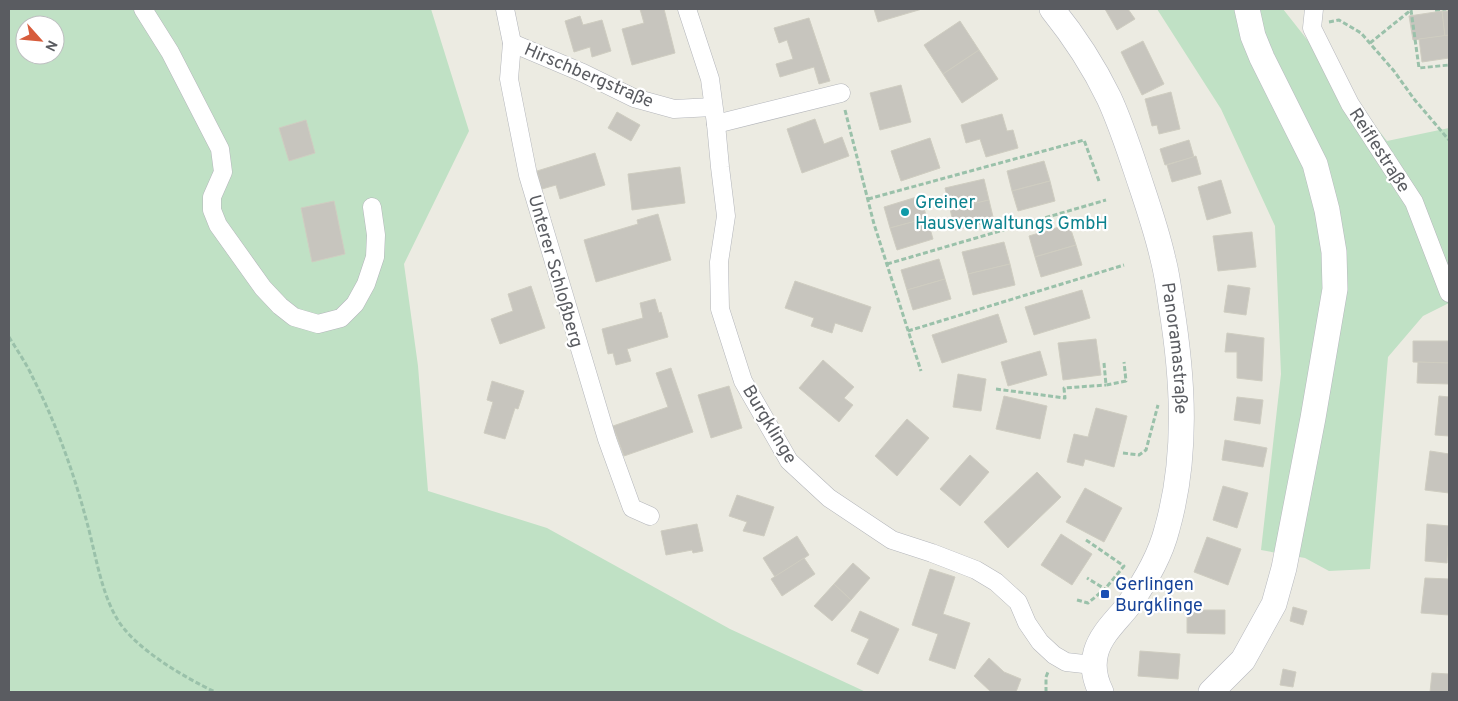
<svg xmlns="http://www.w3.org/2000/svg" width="1458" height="701" viewBox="0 0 1458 701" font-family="Overpass,sans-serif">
<rect width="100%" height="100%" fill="#ecebe2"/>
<g fill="#c0e1c5" fill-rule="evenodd">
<path d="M9 9H431L469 131 404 264 418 366 428 491 547 528 730 629 866 692H9ZM25 25H55V55H25Z"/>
<polygon points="1157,9 1283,9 1387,141 1449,128 1449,303 1423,316 1388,357 1370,569 1329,571 1305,558 1261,550 1281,374 1275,226 1221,109"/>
</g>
<g fill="#c7c5be" stroke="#cfcdc1">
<polygon points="640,9 664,9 675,53 632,65 622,29 644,23"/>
<polygon points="874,9 922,9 878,22"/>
<polygon points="1105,9 1128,9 1135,19 1117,30"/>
<polygon points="1442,11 1445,36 1413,40 1409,16"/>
<polygon points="1442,11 1449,11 1449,35 1445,36"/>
<polygon points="580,16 583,25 602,20 611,51 592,57 590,47 574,52 565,21"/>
<polygon points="809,18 830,81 819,84 814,67 780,77 776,64 793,59 787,40 779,43 774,28"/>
<polygon points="960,21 979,50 943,74 924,45"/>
<polygon points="1449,35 1449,58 1422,62 1419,39"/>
<polygon points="1143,41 1164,84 1142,95 1121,52"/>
<polygon points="979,50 998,79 962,103 943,74"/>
<polygon points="901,85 911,122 880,130 870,93"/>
<polygon points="1171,92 1180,129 1159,134 1157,125 1152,126 1145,99"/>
<polygon points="617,112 640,125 631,141 608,128"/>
<polygon points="1002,114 1007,131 1013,130 1018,148 986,157 980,139 966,143 961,125"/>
<polygon points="815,119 824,144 842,137 849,156 802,173 787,129"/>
<polygon points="306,120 315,153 289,161 279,128"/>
<polygon points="930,138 940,168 901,181 891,151"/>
<polygon points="1189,140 1194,157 1165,165 1160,149"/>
<polygon points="595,153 605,185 560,199 556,185 542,189 537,171"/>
<polygon points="1196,156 1201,174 1172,182 1167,165"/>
<polygon points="1044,161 1050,181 1012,191 1007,171"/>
<polygon points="680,167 685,203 632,210 628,174"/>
<polygon points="984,179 989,200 950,209 945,188"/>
<polygon points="1221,180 1231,213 1207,220 1198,187"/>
<polygon points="1050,181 1055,201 1018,211 1012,191"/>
<polygon points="920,196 927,218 890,228 884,207"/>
<polygon points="989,200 994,221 955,230 950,209"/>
<polygon points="334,201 345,254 312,262 301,208"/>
<polygon points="658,214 671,260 596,282 584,240 638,224 637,220"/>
<polygon points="927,218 933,239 897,250 890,228"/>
<polygon points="1069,224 1076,245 1035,257 1029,236"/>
<polygon points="1252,232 1256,267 1218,271 1213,236"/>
<polygon points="1004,242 1010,264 968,274 962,252"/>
<polygon points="1076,245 1082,265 1041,277 1035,257"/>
<polygon points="939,259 945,279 907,290 901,270"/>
<polygon points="1010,264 1015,285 973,295 968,274"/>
<polygon points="945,279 951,299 913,310 907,290"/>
<polygon points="795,281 871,307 862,332 835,323 832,333 811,326 814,318 785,308"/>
<polygon points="1228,285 1250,288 1246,315 1224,312"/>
<polygon points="531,286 545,328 500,344 491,319 513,311 508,294"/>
<polygon points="1082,290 1090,318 1034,335 1025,307"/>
<polygon points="655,299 659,313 661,312 668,337 627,349 631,361 616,365 613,353 608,354 602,329 643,318 640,303"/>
<polygon points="998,314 1007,342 942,363 932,335"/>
<polygon points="1227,333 1264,338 1262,381 1237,378 1237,352 1225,352"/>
<polygon points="1096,339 1101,375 1063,380 1058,343"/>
<polygon points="1413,341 1449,341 1449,363 1413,362"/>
<polygon points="1040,351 1047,375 1008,386 1001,362"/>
<polygon points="823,360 854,387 844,398 853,405 839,422 799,388"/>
<polygon points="1418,362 1449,363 1449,384 1417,383"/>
<polygon points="671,368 693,432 624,456 613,426 668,407 656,373"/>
<polygon points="958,374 986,379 981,411 953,407"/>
<polygon points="492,381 524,391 518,409 515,408 505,439 484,433 493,402 487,400"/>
<polygon points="729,386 742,428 711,438 698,395"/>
<polygon points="1004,396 1047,406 1040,439 996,429"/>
<polygon points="1439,396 1449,397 1449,436 1435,435"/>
<polygon points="1237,397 1263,400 1260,424 1234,420"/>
<polygon points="1096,408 1127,416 1114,467 1085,459 1083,466 1067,462 1074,434 1088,437"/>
<polygon points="907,419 929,438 897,476 875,456"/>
<polygon points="1225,440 1267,448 1263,467 1222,460"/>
<polygon points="1430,451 1449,454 1449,493 1425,490"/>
<polygon points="970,455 989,472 960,506 940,489"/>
<polygon points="1037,472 1061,497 1008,548 984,522"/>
<polygon points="1223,486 1248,493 1237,528 1213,520"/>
<polygon points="1085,488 1122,508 1104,542 1066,522"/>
<polygon points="737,495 774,507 764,536 743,531 747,522 729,516"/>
<polygon points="697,524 703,551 693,553 692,550 666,555 661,531"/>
<polygon points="1427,524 1449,526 1447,563 1425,561"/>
<polygon points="1061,534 1092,554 1072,585 1041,565"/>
<polygon points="797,536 809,555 775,577 763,558"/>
<polygon points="1207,537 1241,549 1228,585 1194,572"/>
<polygon points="804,558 815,574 782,596 771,579"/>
<polygon points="853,563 870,578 851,600 834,584"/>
<polygon points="930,569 955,577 943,614 970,623 955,669 929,660 938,634 912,625"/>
<polygon points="1425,578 1449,579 1449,615 1421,613"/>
<polygon points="834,584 851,600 832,621 814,606"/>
<polygon points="1293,607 1307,611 1303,625 1290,621"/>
<polygon points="1187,610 1225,610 1225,634 1187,633"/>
<polygon points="860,611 899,629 878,674 857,664 869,639 851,631"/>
<polygon points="1140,651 1180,654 1178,679 1138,676"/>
<polygon points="989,658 1004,672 1021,679 1016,692 991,692 974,676"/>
<polygon points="1283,669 1296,672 1293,687 1280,685"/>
<polygon points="1432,673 1449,674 1449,692 1430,692"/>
</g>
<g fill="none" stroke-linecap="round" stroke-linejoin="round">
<defs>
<g id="minor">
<polyline points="143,9 170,52 220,149 223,172 212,197 212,210 218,225 263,288 280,306 294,317 318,324 341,318 355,304 366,284 375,257 376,235 372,207"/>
<polyline points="505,9 512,43 509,79 528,175 607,439 632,508 650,516"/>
<polyline points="687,9 710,79 716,124 720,167 726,216 719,262 720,309 743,381 789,461 829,498 892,540 932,553 976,570 996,582 1018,602 1027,623 1040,642 1054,655 1066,662 1093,665"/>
<polyline points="1314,9 1312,28 1350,104 1414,202 1449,293"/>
<polyline points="512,43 583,73 634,98 674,109 713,107"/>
<polyline points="716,124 841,93"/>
</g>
<g id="secondary">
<path id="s1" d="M1052 9C1073 35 1094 67 1109 98 1121 124 1130 152 1139 179 1148 206 1157 232 1163 259 1167 274 1169 289 1171 304 1183 378 1188 455 1167 529 1160 557 1145 582 1128 606 1117 620 1101 634 1096 652 1092 666 1095 680 1101 692"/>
<polyline points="1211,692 1243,660 1274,604 1284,568 1313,418 1335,289 1334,252 1327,210 1315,164 1262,58 1253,36 1247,9"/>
</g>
</defs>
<use href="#minor" stroke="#b4b6bb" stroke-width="19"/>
<use href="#secondary" stroke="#b7b9bf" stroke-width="26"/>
<g stroke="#9ac1aa" stroke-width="3" stroke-dasharray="5 2.5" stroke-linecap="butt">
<polyline points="1435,10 1446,9"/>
<polyline points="1329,22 1339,20 1361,33 1394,71 1414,99 1449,140"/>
<polyline points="1370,43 1411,10 1419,68 1449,65"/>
<polyline points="845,110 874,224 921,371"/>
<polyline points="868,199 1084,140 1099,181"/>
<polyline points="887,264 1106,200"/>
<polyline points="908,331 1124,265"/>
<path d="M9 337C17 350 26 363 32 376 55 421 73 470 86 519 95 550 100 589 116 617 133 648 184 677 215 692"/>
<polyline points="1104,363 1106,385 1126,381 1124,362"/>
<polyline points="996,389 1065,398 1064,388 1106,385"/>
<polyline points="1123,453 1139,455 1146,450 1158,405"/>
<polyline points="1086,540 1124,566 1105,589"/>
<polyline points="1077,600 1088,603 1105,589 1087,578"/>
<polyline points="1046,692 1046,677 1048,672"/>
</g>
<use href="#minor" stroke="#fff" stroke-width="18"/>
<use href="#secondary" stroke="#fff" stroke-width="25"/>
</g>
<circle fill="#0f9aa8" stroke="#fff" stroke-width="2" cx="905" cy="212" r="5"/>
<rect fill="#1a4fb4" stroke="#fff" stroke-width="2" x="1100" y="589" width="10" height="10" rx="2.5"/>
<g text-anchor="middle" stroke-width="4.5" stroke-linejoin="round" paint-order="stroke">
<g font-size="18" fill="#5a5c61" stroke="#fff">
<text transform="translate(589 75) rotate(23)" y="6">Hirschbergstraße</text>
<text transform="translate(1380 150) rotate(57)" y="6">Reiflestraße</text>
<text transform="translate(556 271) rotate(74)" y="6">Unterer Schloßberg</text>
<text dy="6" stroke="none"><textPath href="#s1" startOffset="366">Panoramastraße</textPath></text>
<text transform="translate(770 424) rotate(59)" y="6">Burgklinge</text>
</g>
<g font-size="18" fill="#0d838f" stroke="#fff" text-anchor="start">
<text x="915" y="208">Greiner<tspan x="915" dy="21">Hausverwaltungs GmbH</tspan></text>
</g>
<g font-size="18" fill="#164399" stroke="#fff" text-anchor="start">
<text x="1115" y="590">Gerlingen<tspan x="1115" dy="21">Burgklinge</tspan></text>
</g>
</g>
<rect width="1458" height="701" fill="none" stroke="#5a5c61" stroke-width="20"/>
<g transform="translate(40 40) rotate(117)"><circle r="24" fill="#ffffff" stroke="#bdbec0"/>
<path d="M0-4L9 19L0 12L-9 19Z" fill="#d75c3c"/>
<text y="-8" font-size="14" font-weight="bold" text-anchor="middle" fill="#5a5c61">N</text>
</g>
</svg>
